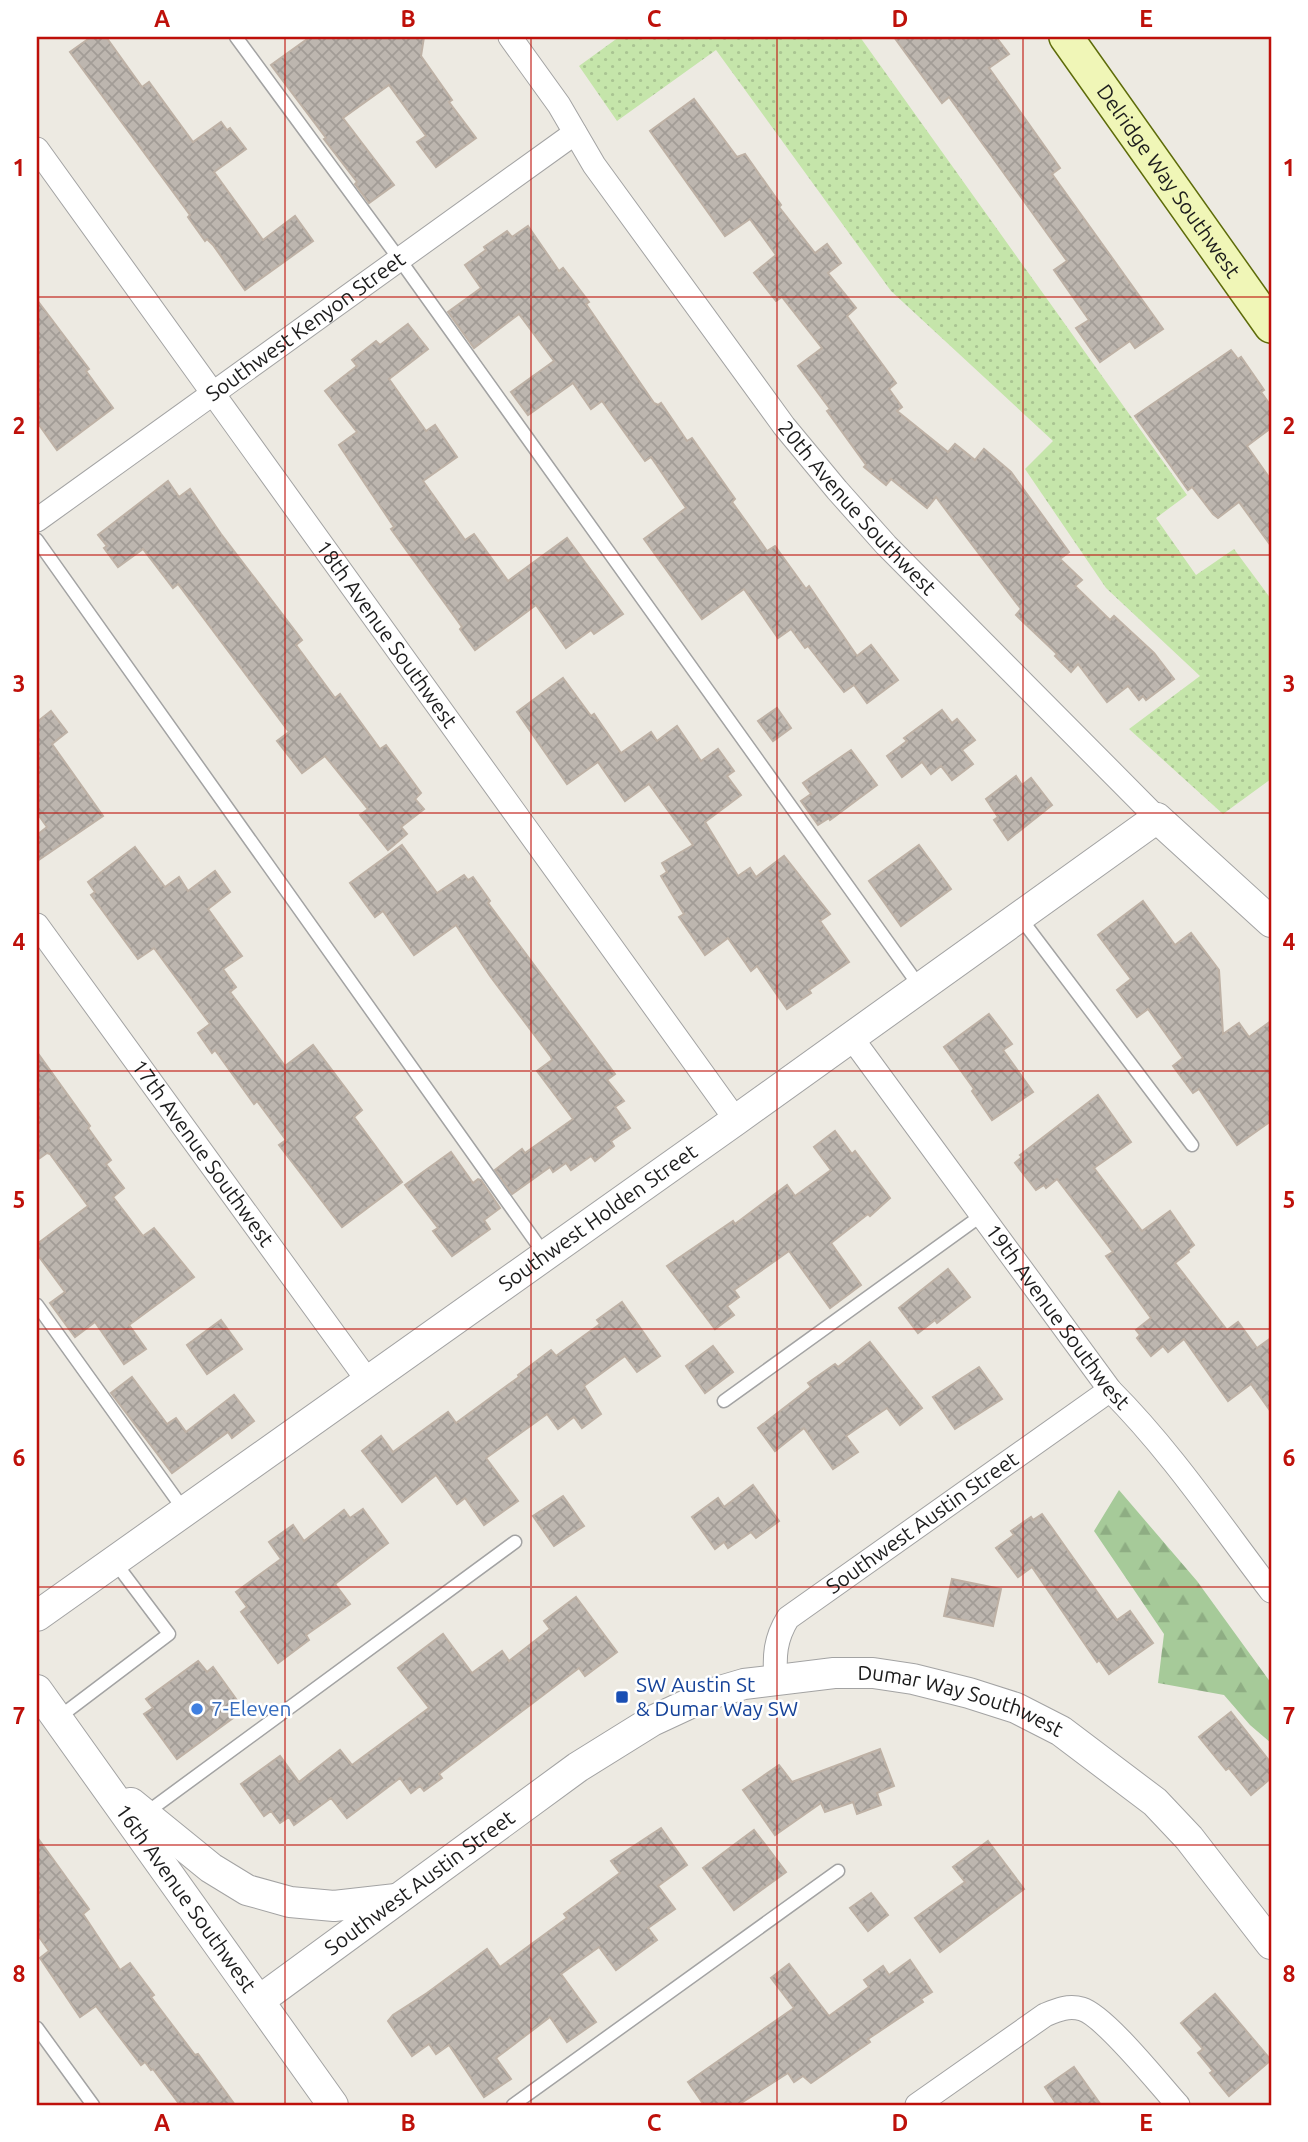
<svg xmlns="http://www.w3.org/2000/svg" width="1308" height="2142" viewBox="0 0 1308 2142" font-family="Ubuntu,sans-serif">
<defs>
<pattern id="grass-dots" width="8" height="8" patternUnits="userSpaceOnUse" patternTransform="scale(1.75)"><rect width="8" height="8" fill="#c5e5aa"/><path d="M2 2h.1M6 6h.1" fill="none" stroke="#a9c492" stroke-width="1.8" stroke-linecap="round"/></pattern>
<pattern id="forest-firs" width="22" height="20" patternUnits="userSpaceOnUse" patternTransform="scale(1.75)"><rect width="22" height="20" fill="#a6ca99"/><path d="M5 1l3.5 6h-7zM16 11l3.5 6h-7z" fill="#8ead83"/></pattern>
<pattern id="building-cross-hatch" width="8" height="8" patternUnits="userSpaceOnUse" patternTransform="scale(1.75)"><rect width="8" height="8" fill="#bdb6af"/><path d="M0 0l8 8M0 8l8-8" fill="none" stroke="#a29c96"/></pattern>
</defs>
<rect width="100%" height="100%" fill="#edeae2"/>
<polygon fill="url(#grass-dots)" points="619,37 860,37 1187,495 1156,518 1196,575 1234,549 1271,599 1271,779 1223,814 1129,729 1200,676 1106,588 1025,469 1053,441 891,291 716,50 617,121 579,66"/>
<polygon fill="url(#forest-firs)" points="1119,1490 1197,1581 1271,1683 1271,1743 1250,1725 1224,1695 1158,1683 1164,1634 1094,1531"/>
<g fill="url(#building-cross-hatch)" stroke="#beb1a5" stroke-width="2">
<polygon points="91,37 106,37 142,87 149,82 193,142 221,122 227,130 230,128 246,149 214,172 263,240 295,216 313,241 245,290 213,245 207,239 205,241 188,217 190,215 70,52"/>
<polygon points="310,37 424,37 421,56 452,100 449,102 476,138 436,167 417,142 426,136 389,85 343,118 394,185 369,203 355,184 357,182 324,139 326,138 271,65"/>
<polygon points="894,37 996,37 1009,54 989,68 1060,168 1052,174 1163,329 1135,348 1130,341 1100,362 1076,328 1089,320 1054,270 1067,261 949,97 942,103"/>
<polygon points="694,99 737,157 745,154 781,205 779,207 815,253 827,244 841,263 828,273 856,308 847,316 896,383 889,389 902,407 897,411 948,452 955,444 975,460 984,449 1011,472 1069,552 1060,559 1082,580 1075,586 1110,620 1114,616 1154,653 1174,679 1146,700 1143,696 1139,700 1128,686 1107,702 1078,664 1071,672 1055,656 1057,654 1016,615 1021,609 936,497 927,508 891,479 886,485 864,467 866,465 827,411 830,409 798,366 822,348 782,297 776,301 754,273 776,255 750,219 725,236 650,131"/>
<polygon points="528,226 559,271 563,268 589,302 586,304 654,403 658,405 661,403 687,441 692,438 735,499 732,502 767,551 775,546 806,589 809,586 857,656 871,645 898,680 867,703 854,685 844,692 808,646 805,648 791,629 778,638 744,589 702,619 644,539 686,508 651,457 645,461 602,401 591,409 573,383 528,415 511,392 554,361 519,314 474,348 448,312 481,288 465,265 486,250 484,247 507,231 512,237"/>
<polygon points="37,300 89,369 86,371 113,408 57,450 37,422"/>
<polygon points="408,324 428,349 389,379 426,431 435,425 457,457 423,481 465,540 474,534 508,581 567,538 623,614 594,634 591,630 566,648 536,605 475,650 460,629 462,627 391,529 394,527 339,445 357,432 325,391 357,366 352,360 376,341 380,345"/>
<polygon points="1231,350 1238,359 1241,357 1264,390 1261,392 1271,406 1271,428 1247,446 1271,480 1271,546 1239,502 1218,518 1213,514 1192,487 1188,490 1135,416"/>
<polygon points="168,481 179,497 190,489 221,534 302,640 296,645 335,698 340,694 380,749 386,745 421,793 415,799 424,809 401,827 407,834 388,850 360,815 368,809 325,756 302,773 277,741 289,732 178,584 173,588 143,549 118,567 104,548 107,546 98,535"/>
<polygon points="563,678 591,716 594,714 621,753 651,732 657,741 677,726 701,761 718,749 734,771 727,776 741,795 705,822 738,876 750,868 756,877 784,856 830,914 820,921 849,962 809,990 811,993 787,1009 757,966 751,971 728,938 705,955 679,917 684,914 661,876 667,872 662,863 693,845 649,784 625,801 598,762 567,784 517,712"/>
<polygon points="777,708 791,728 773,741 758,721"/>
<polygon points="942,710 952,723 957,719 975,740 962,750 973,764 952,780 941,766 931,774 922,762 902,777 887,756 907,741 904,738"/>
<polygon points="51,711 67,732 52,744 103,816 37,861 37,835 47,827 37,813 37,722"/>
<polygon points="851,750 877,785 830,820 829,818 818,825 801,801 811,794 803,783"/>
<polygon points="1016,776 1022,785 1031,778 1052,805 1008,840 994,820 998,817 986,799"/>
<polygon points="402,845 437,893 464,875 468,880 473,877 490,901 488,903 615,1074 607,1080 624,1101 615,1107 630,1128 611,1141 614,1146 595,1161 591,1156 571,1170 566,1163 553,1172 550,1167 512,1194 495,1170 522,1149 525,1153 573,1119 537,1071 552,1060 551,1057 490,976 456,925 414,955 383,911 375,917 350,883"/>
<polygon points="919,845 951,889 901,926 869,881"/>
<polygon points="135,847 165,887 179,877 188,891 215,871 230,892 208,909 242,956 223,969 236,987 230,992 285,1066 313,1045 362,1110 354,1117 402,1182 342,1227 279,1145 286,1140 257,1101 254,1104 215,1050 212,1053 198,1033 210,1024 154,948 138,959 91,895 95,892 88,882"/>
<polygon points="1143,901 1175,945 1191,933 1219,970 1223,1034 1239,1023 1249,1037 1271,1021 1271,1121 1237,1145 1199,1089 1193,1093 1173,1066 1183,1058 1148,1009 1137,1017 1117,990 1131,979 1098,935"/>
<polygon points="989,1014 1012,1044 1003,1050 1033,1092 992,1120 972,1091 974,1089 944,1047"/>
<polygon points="37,1052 90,1126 88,1128 111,1160 106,1164 124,1188 113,1197 143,1236 154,1228 194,1277 129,1325 146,1349 124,1364 95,1322 75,1337 50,1303 65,1292 37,1254 37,1244 88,1206 50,1154 47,1153 37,1160"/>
<polygon points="1098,1095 1131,1142 1094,1168 1142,1231 1170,1211 1194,1245 1188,1250 1189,1252 1175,1263 1227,1330 1238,1322 1257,1348 1271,1338 1271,1412 1251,1384 1228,1401 1184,1339 1168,1352 1163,1346 1151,1356 1137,1338 1140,1335 1136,1330 1151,1318 1106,1256 1113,1252 1057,1179 1046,1188 1044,1185 1036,1190 1015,1163 1022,1157 1020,1155"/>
<polygon points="835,1131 852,1154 855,1151 890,1198 870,1216 868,1214 831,1243 861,1285 830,1308 789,1251 734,1290 739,1297 727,1306 734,1315 715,1329 667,1266 733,1221 735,1224 787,1185 795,1196 831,1170 814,1147"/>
<polygon points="451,1152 473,1183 478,1179 481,1180 500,1208 484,1220 490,1229 452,1256 433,1231 438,1228 405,1185"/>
<polygon points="948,1269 970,1297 937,1323 935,1320 918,1333 899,1308"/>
<polygon points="622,1302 660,1356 637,1372 625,1356 584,1386 601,1414 582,1428 574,1417 558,1429 547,1414 486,1458 518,1501 484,1525 465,1498 457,1504 436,1475 402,1502 362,1451 381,1436 393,1452 448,1412 456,1423 519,1377 518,1375 551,1350 556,1356 600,1324 597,1320"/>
<polygon points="221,1320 242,1349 207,1374 187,1345"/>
<polygon points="870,1342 922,1408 900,1425 887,1408 846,1436 858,1452 833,1469 804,1428 775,1451 758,1428 811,1387 808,1383 835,1364 838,1367"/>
<polygon points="713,1346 733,1372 705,1393 686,1366"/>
<polygon points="979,1367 1002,1399 955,1429 933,1397"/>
<polygon points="132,1377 167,1424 176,1418 186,1432 234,1395 254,1421 232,1438 228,1432 172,1473 111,1393"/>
<polygon points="753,1485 779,1521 756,1538 751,1532 728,1548 724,1542 715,1549 692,1517 718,1498 724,1507"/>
<polygon points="563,1496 584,1526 554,1546 533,1516"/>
<polygon points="363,1509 388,1543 335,1584 350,1604 306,1635 309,1640 278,1663 241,1612 247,1607 236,1592 281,1559 269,1542 293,1525 304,1541 344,1510 350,1518"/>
<polygon points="1042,1514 1117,1620 1130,1611 1153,1643 1109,1674 1099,1660 1097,1662 1032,1567 1018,1577 996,1548 1014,1535 1011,1531 1031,1517 1033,1520"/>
<polygon points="952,1579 1001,1589 993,1626 944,1616"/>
<polygon points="576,1597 617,1652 585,1676 579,1668 439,1774 442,1778 424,1791 420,1786 411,1793 400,1778 347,1818 331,1798 294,1825 289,1817 280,1823 271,1811 264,1816 241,1784 280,1756 299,1782 340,1750 352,1765 429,1708 398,1668 443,1634 472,1673 502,1651 509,1661 550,1629 544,1621"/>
<polygon points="198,1661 207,1672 213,1667 244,1710 177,1759 144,1714 153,1708 146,1699"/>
<polygon points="1231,1712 1271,1763 1271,1778 1251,1795 1229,1768 1226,1770 1199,1737"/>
<polygon points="880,1749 894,1786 877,1793 881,1805 857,1814 853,1802 825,1812 821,1803 775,1835 743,1790 779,1765 792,1782"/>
<polygon points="661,1828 687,1865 658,1886 675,1909 648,1928 657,1940 616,1970 599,1947 561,1974 596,2022 567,2042 550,2017 496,2058 511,2079 484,2097 449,2045 436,2054 429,2044 412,2056 388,2021 393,2015 427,1993 487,1949 500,1967 567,1918 564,1914 620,1873 611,1861"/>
<polygon points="754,1830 786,1872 734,1910 703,1868"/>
<polygon points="37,1837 89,1909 83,1914 120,1970 130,1963 154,1995 151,1997 195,2055 198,2054 235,2105 180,2105 153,2069 151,2070 145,2062 141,2065 96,2006 80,2017 40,1958 49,1951 37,1934"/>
<polygon points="988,1841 1024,1889 940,1952 915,1918 965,1882 953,1867"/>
<polygon points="871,1893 888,1915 868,1931 850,1908"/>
<polygon points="910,1960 932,1992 921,1999 923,2002 868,2039 870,2042 811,2083 803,2076 794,2082 788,2073 738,2105 704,2105 688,2082 794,2008 771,1978 789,1964 829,2016 869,1987 864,1980 883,1966 889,1975"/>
<polygon points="1215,1994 1271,2060 1229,2096 1210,2073 1213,2071 1198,2053 1203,2049 1181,2023"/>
<polygon points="1074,2067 1101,2105 1057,2105 1045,2087"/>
</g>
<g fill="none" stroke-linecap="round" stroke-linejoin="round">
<defs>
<g id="service">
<polyline points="236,37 400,260 920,987"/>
<polyline points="37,540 545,1255"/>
<polyline points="1019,916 1192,1145"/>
<polyline points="37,1305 184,1510"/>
<polyline points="724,1401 982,1215"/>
<polyline points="58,1718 169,1634 114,1561"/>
<polyline points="146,1813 515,1542"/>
<polyline points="37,2028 93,2105"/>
<polyline points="513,2105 838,1871"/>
</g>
<g id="minor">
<path id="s1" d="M510 37 559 105 594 165 784 426 837 490 886 545 1157 818"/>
<path id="s2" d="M37 149 736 1120"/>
<path id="s3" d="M37 520 575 133"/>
<path id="s4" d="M37 925 368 1381"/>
<path id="s5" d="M851 1037 1110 1390C1171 1451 1219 1523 1271 1591"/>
<path id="s6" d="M776 1680C774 1656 775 1639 788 1618L1110 1390"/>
<path d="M917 2105 1045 2015C1057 2010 1068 2005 1082 2009 1105 2016 1159 2084 1178 2105"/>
</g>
<g id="tertiary">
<path id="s7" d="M37 1616 736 1120 1157 818 1271 922"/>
<path id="s8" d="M37 1690 333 2105"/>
<polyline points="131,1803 211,1868 247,1890 290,1902 334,1906 396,1899"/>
<path id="s9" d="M260 2000 578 1767 652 1721 710 1694 744 1684 834 1673H873L913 1679 969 1693 1016 1708 1061 1731 1155 1802 1189 1838 1271 1944"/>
</g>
<g id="secondary">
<path id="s10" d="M1066 37 1271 326"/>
</g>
</defs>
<use href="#service" stroke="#a3a3a3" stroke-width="15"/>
<use href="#minor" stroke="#a3a3a3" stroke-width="25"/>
<use href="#tertiary" stroke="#a3a3a3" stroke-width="32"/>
<use href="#secondary" stroke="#5e6c0a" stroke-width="36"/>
<use href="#service" stroke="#fff" stroke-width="12"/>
<use href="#minor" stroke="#fff" stroke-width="23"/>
<use href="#tertiary" stroke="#fff" stroke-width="30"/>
<use href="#secondary" stroke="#f0f6b7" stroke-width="33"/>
</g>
<path fill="none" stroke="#be100a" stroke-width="2" stroke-opacity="0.55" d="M285 37V2105M531 37V2105M777 37V2105M1023 37V2105M37 297H1271M37 555H1271M37 813H1271M37 1071H1271M37 1329H1271M37 1587H1271M37 1845H1271"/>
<rect fill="#1a4fb4" stroke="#fff" stroke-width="2.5" x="615" y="1690" width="14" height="14" rx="3.5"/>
<circle fill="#3f7fe0" stroke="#fff" stroke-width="2.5" cx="197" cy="1709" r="7"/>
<g text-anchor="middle" stroke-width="5" stroke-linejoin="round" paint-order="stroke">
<g font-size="21" fill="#1c1c1c" stroke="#fff">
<text dy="7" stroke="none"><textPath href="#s10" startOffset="177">Delridge Way Southwest</textPath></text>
<text dy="7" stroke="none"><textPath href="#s3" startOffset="331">Southwest Kenyon Street</textPath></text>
<text dy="7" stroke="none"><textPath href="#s1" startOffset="586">20th Avenue Southwest</textPath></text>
<text dy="7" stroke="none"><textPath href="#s2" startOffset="598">18th Avenue Southwest</textPath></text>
<text dy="7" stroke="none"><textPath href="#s4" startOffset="282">17th Avenue Southwest</textPath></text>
<text dy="7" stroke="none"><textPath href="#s7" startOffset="688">Southwest Holden Street</textPath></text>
<text dy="7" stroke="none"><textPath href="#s5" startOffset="348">19th Avenue Southwest</textPath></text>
<text dy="7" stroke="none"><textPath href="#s6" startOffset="229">Southwest Austin Street</textPath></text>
<text dy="7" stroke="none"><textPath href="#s9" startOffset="802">Dumar Way Southwest</textPath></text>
<text dy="7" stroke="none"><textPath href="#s9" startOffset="198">Southwest Austin Street</textPath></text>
<text dy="7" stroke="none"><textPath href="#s8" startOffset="256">16th Avenue Southwest</textPath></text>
</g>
<g font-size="21" fill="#164399" stroke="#fff" text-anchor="start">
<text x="636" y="1692">SW Austin St<tspan x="636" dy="24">&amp; Dumar Way SW</tspan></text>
</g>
<g font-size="21" fill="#366cbe" stroke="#fff" text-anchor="start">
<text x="211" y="1716">7-Eleven</text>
</g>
</g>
<rect width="1308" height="2142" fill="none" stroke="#ffffff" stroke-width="77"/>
<rect x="38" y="38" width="1232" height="2066" fill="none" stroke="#be100a" stroke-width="2.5"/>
<g font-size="23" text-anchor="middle" font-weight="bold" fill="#be100a">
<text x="162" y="27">A</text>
<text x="408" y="27">B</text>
<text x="654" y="27">C</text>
<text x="900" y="27">D</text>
<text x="1146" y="27">E</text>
<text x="19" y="176">1</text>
<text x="1289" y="176">1</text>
<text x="19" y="434">2</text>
<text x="1289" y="434">2</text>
<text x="19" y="692">3</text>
<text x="1289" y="692">3</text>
<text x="19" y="950">4</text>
<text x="1289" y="950">4</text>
<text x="19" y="1208">5</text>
<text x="1289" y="1208">5</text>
<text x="19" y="1466">6</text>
<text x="1289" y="1466">6</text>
<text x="19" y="1724">7</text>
<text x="1289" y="1724">7</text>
<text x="19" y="1982">8</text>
<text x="1289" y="1982">8</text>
<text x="162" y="2131">A</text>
<text x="408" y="2131">B</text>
<text x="654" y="2131">C</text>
<text x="900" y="2131">D</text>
<text x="1146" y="2131">E</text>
</g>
</svg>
